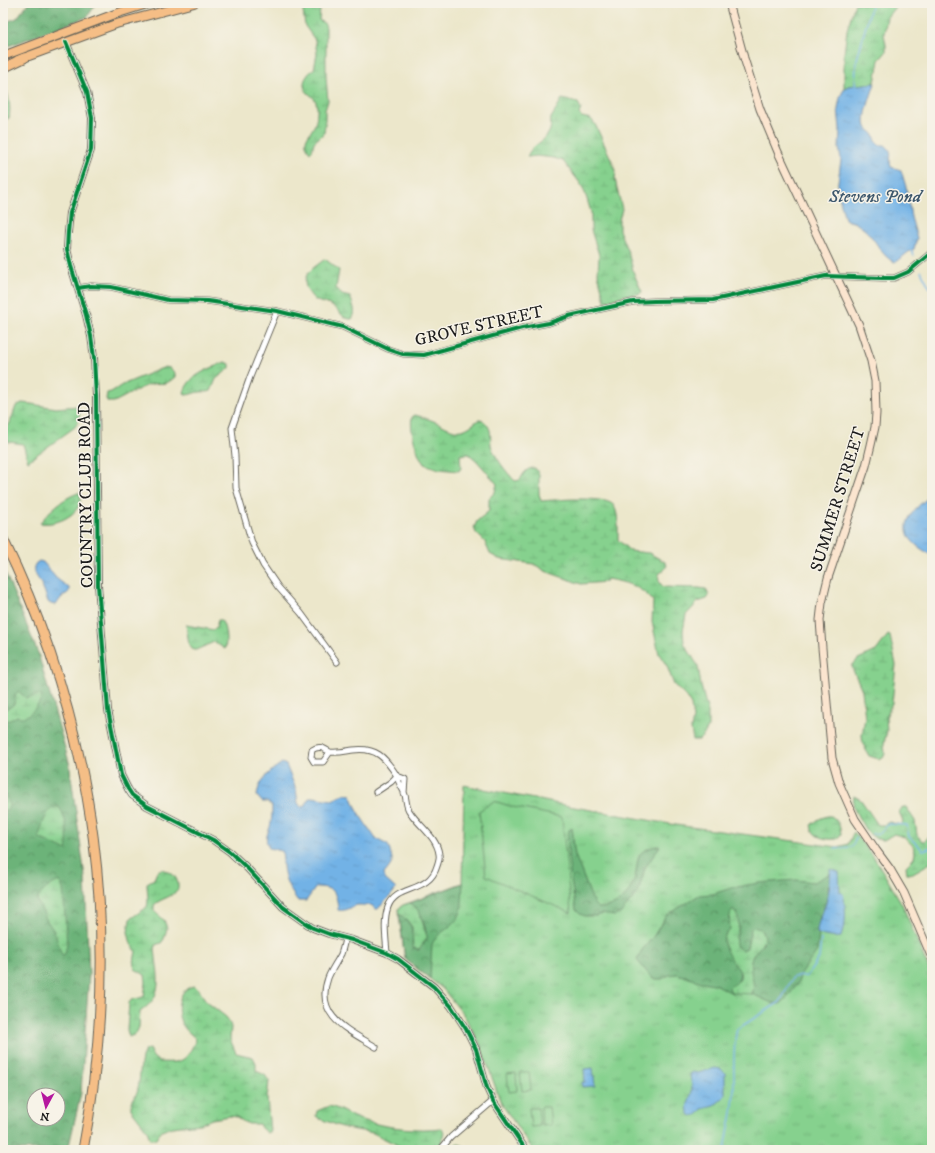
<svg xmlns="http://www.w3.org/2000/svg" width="935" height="1153" viewBox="0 0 935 1153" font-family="'IM FELL DW Pica',serif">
<defs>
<pattern id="grass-tufts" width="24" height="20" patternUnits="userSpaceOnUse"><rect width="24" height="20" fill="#86d18e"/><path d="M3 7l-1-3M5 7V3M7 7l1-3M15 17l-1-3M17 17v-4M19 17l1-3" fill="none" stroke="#73b37a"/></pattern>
<pattern id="forest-crowns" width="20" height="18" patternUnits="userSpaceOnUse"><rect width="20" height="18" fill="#6cb379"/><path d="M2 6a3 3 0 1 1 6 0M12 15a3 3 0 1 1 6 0" fill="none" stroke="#589162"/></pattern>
<pattern id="wetland-marsh" width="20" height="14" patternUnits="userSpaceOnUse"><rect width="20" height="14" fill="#86d18e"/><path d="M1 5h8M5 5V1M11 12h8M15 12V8" fill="none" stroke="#73b37a"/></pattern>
<pattern id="water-ripples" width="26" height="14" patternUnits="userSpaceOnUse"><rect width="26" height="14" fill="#72b2e6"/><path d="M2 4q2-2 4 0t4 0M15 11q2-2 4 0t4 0" fill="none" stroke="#6298c5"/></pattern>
</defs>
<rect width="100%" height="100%" fill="#f7f3e8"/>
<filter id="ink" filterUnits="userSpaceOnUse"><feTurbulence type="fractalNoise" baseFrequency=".025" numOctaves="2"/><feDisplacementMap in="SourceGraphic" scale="8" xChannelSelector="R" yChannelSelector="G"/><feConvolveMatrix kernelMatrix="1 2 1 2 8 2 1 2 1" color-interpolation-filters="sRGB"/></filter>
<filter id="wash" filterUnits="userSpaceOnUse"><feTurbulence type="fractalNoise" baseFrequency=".012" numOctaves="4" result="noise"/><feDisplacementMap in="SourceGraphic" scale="16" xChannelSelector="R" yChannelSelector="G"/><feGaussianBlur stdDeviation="0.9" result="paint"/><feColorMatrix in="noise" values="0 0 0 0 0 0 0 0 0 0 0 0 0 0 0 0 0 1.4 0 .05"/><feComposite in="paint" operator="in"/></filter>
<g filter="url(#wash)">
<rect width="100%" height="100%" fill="#ece7cb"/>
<polygon fill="url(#grass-tufts)" stroke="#517655" points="464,785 574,807 676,825 838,847 848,844 854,832 879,865 902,904 932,977 932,1150 533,1150 501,1103 479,1041 463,1014 443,989 405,959 398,909 403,905 462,883"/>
<g fill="url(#forest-crowns)" stroke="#44684a" fill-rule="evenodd">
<polygon points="28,3 97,3 87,17 3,48 3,23 17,18"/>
<path d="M3 567 38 653 69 762 85 877 89 974 81 1093 68 1150H3ZM34 1095H58V1119H34Z"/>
<path d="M572 828C574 837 573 846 575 855L594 904 598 908C619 908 632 893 636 873 637 867 637 859 640 854 645 849 654 846 660 846L645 868 638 892 621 913 614 916 602 914 596 916H585L580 914 576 910C573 894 564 843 569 830Z"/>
<path d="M831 873 826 903 820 916 817 933 819 935 817 951 802 972 797 985 785 1000 780 1004H774L752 994C757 983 745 968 753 956 755 951 760 947 764 943L753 927 751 929 747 948 742 950 737 947 735 942 739 927 737 916H730V930L725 936 732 961 739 968 740 972 739 979 737 982 729 988 732 993 714 984 701 982 677 974 669 975 662 979H656L651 977 637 960 642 950 653 937 666 916 699 895 713 894 731 888 759 883 796 880 814 882Z"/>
<path d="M463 883C462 893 463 905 460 914 455 927 438 931 432 944L430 979 405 959 399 914C411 921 414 930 412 944L423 945 427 938C425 925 422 909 410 903Z"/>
</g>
<g fill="url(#wetland-marsh)" stroke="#517655">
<path d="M281 3H313L320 9 319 20 325 24 326 28V77L328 101 325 110V126L324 132 322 135 314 142 312 151 310 152C300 139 311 135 315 124 317 118 318 108 316 102 314 97 311 96 308 93 299 84 307 74 314 69L317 54 315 40 305 26 303 11 302 8 296 5 283 7Z"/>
<polygon points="855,3 894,3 895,7 887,17 884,34 886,45 886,52 879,60 875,83 848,86 844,89 844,54 847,30"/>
<path d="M3 84C9 93 11 107 9 118L3 121Z"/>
<path d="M562 99 578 103 581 109 579 114 582 117 591 119 595 124 616 170 615 179 622 209 619 220V230L629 255 634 274 642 292C637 296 632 294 626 295 618 296 613 302 605 301L598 274 599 255 591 230V212L585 193 580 183 563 161 554 158 537 156 527 157C532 144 542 144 548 134 552 128 550 124 551 118 552 117 561 100 562 99Z"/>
<path d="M325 259 339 270 336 288 342 295 350 297C353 304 357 313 352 319 342 320 340 310 332 306 327 303 320 303 315 300 312 297 309 293 307 290 300 274 314 268 325 259Z"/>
<path d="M225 362 230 364V368L216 379 211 391C206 393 204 391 200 392 195 392 191 395 185 395L184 393C188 375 210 369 225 362Z"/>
<path d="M165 367 170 368 175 373V377C164 387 163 382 152 384 140 387 125 397 114 402H108L106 399 107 393 111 392 122 385Z"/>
<path d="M22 403 31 404 56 408 78 406C81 412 79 421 75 427L28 461 23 444 3 441V435L10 423 16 406Z"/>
<path d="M415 415C422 417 429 419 436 422 455 431 460 436 478 420 483 420 486 422 488 426 492 432 490 438 491 445 494 456 507 473 515 481L520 480C524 473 526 468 535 468L539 474V494L541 501C553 500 609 495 614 506 619 515 618 529 618 540L630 551 649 553 665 562 667 565 665 569 659 574C658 580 659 583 664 587L699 588 706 589 709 596 707 599 698 602 686 615 683 631 684 643 698 666 701 686 708 712V727L705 734 699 740H693L691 729 693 718 691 705 686 697 674 685 667 666 659 654 652 622 653 601C641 586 625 582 607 579L606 582 581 584 545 571 534 564 499 559 490 554 485 542 476 533 474 528 477 521 489 511V498L495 492 497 484 477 461 469 454 460 455 461 468 459 471 439 469 424 464C417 454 409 429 412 417Z"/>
<path d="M78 493H80C85 514 56 526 40 523 50 510 62 499 78 493Z"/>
<path d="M218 620H221C226 627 227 641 225 649L214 642 196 650H193L189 645 186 625 214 630 216 628Z"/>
<polygon points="888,635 890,636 896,665 892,703 886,717 887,731 884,743 885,754 883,757 879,759 869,756 863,744 862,735 865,718 862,690 853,670 852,666 858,659 876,651"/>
<path d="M18 691 26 698C32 698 35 693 42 696 41 702 33 712 28 715 24 718 21 717 17 716L8 721 3 720V710C21 704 11 701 18 691Z"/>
<polygon points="3,794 9,802 9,806 7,810 3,810"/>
<polygon points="854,796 861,800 878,825 884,825 889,822 901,825 903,821 899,812 903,807 906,807 915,821 917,835 922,841 925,841 932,833 932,862 913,873 907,874 906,866 914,858 915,852 913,846 904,837 894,834 884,840 876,839 866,831 853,807"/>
<path d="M59 807C67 818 69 837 66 850L39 838C39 832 46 812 52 808 54 807 56 807 59 807Z"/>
<path d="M827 816H831C838 820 840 826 841 834L837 839C831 840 816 839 813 831 811 829 812 827 811 825L819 819Z"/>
<path d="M161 869C172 872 179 877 178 889 172 898 161 898 154 905V911L164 920 167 928 164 939 161 943 155 945C155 961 162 981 155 996 152 1003 145 1008 140 1012L139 1027 136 1034 129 1037 127 1030 129 1003C132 997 139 1000 144 996L146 982 145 975 135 969 134 962 136 951 131 944 128 932 130 919 147 907C149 899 147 891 147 883L154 879 157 872Z"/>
<path d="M60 881 63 889 67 944 65 954 62 955 54 931 47 921 37 900C41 891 51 884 60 881Z"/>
<path d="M410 903C423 910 421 923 427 936V938L419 950 413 948 412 927 407 920 399 914 398 909 403 905Z"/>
<path d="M733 909C746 925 731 939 737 947L742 950 747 948 751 929 753 927 760 929 765 936C763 948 754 950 751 960 748 971 757 984 752 994L732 993 729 988C731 985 736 984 739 980 744 971 735 966 731 960 728 954 725 948 723 941L725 936 730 930C730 924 728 914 733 909Z"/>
<path d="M195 986 198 989 207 1002 226 1017 229 1021 231 1027 230 1039 236 1053 253 1057 256 1063V1071L265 1075 269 1081 267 1098 270 1131 267 1133 261 1128 259 1124H249L244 1122 237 1117 230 1116 212 1119 200 1124 172 1127 164 1129 155 1139H150L147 1130 131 1109C130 1101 137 1096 138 1088 141 1076 139 1061 145 1050L149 1049 153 1057 159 1062C183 1063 186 1062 196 1039 191 1034 184 1029 181 1022 175 1009 179 987 195 986Z"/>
<path d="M329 1106C342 1109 350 1117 362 1120 387 1128 416 1131 442 1128L444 1132 441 1144 434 1149 410 1150 399 1146 373 1133 345 1128 320 1119 316 1116 317 1111Z"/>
<polygon points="458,1144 464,1146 467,1150 447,1150 448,1148"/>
</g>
<g fill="#86d18e" stroke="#517655">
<polygon points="494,801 513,807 562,817 571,913 486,876 479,811"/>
<polygon points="520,1072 529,1072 531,1090 522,1091"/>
<polygon points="516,1073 517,1091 509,1092 507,1074"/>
<polygon points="541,1107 549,1107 551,1125 542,1126"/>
<polygon points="529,1108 538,1108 540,1126 531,1127"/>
</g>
<g fill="url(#water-ripples)" stroke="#476781">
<path d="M875 83C872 94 862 117 866 127 868 131 871 131 873 134 876 138 875 142 879 145H885C895 153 888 157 891 167L901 170 906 187 911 217 917 238 914 249C906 252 901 260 894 262 881 256 877 241 867 232 864 229 860 226 857 224 853 221 849 222 845 219L837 189 841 160 839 148 840 129 838 109 840 97 844 89 848 86Z"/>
<path d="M932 495V555C895 537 902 516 932 495Z"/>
<path d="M39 561 43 562 56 578 69 588C70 594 66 593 62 597 60 599 58 602 56 605L51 604 48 602C46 596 44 589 41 584 37 575 28 568 39 561Z"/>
<path d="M282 763 286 765 296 789 298 803 301 807 306 805 308 799 312 797 332 800 345 794 351 795 359 814 376 839 388 845C393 861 395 861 384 874L385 879 396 889C391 896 384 902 378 909H376L371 905C366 906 363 905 358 905 350 906 346 912 338 910 337 893 334 887 316 887L306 901H298C290 891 284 879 283 866 282 860 284 856 281 851L269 848C263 838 269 833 271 823 272 817 272 811 272 806L267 802H262L257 796C258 781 270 771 282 763Z"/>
<path d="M830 869 839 872 840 892 843 894C846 904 847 928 841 937 833 938 824 937 817 933 817 922 823 913 826 903 829 893 831 879 830 869Z"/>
<polygon points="593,1068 595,1086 582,1087 582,1082 585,1082 584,1069"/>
<path d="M715 1068 721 1069 725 1073V1095L723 1098 714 1106 702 1109 697 1115 691 1116C682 1107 693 1097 692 1088 692 1083 690 1079 690 1074L693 1072 698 1073Z"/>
</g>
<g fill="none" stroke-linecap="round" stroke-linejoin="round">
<g stroke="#72b2e6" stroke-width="1.5">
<polyline points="855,87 856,63 872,3"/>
<polyline points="911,249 914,256"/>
<polyline points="921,271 932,292"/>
<polyline points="872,834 880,833 888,824 907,825 909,837 923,850 932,847"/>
<polyline points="834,849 852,847 856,838"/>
<path d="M725 1150C727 1134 732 1119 733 1104 736 1079 731 1054 737 1029L780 1002 793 977 807 976 819 958 821 939"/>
</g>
</g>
</g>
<g filter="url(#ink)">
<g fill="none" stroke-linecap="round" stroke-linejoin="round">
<defs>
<g id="minor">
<polyline points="78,288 91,286 111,287 168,300 207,301 277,311 343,327 388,349 403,354 424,355 522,328 549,323 569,316 633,302 654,301 713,300 826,276 882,278 894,278 908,272 932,252"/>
<polyline points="277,311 250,377 232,428 235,456 236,488 252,543 263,565 278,587 301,613 337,662"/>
<path d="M330 752C323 748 319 745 312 750L311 757 314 762H323L330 752C338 753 346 751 353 750 376 747 385 757 397 776L391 782 376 792"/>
<path d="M345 939C344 943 343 949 341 954 337 962 331 970 328 978 314 1017 350 1031 376 1047"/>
<path d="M387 953C386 939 383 921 388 907 396 884 429 894 437 866 438 863 440 858 439 854 437 837 419 826 410 812 405 806 407 798 404 792 401 786 398 782 397 776L405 779 404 793"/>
<polyline points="440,1150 451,1137 493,1101"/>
</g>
<polyline id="tertiary" points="66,42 87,92 92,118 91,150 70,213 68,232 67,249 71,266 86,315 91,336 94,358 96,396 98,585 108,710 121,775 128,789 132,795 147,806 213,840 230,852 247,868 283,907 304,922 313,928 329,934 352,940 387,953 398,959 434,987 451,1006 466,1029 476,1049 487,1088 493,1101 526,1150"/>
<polyline id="secondary" points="729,3 744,58 760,109 778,152 859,325 871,361 875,381 876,413 875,427 871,445 866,466 828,578 822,603 820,620 822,648 832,758 839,783 855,819 876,850 890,869 904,893 932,958"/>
<g id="primary">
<polyline points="3,56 115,14 150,3"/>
<polyline points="18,60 116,24 194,3"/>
</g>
<g id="motorway">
<polyline points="3,68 24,58"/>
<path d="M3 539C97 731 123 940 83 1150"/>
</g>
</defs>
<use href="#minor" stroke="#656359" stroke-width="7"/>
<use href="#tertiary" stroke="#656359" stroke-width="8"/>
<use href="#secondary" stroke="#656359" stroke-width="9"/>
<use href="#primary" stroke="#656359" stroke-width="10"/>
<use href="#motorway" stroke="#656359" stroke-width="11"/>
<use href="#minor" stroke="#fff" stroke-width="5"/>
<use href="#tertiary" stroke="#fff" stroke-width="6"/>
<use href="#secondary" stroke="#fbe5cf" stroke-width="7"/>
<use href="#primary" stroke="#f5be86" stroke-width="8"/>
<use href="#motorway" stroke="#f5be86" stroke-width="9"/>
<defs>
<g id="cycleway">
<polyline points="66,42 87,92 92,118 91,150 70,213 68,232 67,249 71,266 86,315 91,336 94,358 96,396 98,585 108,710 121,775 128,789 132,795 147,806 213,840 230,852 247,868 283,907 304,922 313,928 329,934 352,940 387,953 398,959 434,987 451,1006 466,1029 476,1049 487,1088 493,1101 526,1150"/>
<polyline points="78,288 91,286 111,287 168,300 207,301 277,311 343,327 388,349 403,354 424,355 522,328 549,323 569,316 633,302 654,301 713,300 826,276 882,278 894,278 908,272 932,252"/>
</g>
</defs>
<use href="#cycleway" stroke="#f7f3e8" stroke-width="6"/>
<use href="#cycleway" stroke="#00873e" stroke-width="4"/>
</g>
</g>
<g text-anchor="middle" stroke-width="3" stroke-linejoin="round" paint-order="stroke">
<g font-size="17" fill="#1c1c1c" stroke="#f7f3e8">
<text transform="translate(479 325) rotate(-13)" y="6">GROVE STREET</text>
<text transform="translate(85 495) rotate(-91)" y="6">COUNTRY CLUB ROAD</text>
<text transform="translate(837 499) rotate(-73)" y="6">SUMMER STREET</text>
</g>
<g font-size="18" font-style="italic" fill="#3e586d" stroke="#f7f3e8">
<text x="875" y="202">Stevens Pond</text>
</g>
</g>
<rect width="935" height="1153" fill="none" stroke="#f7f3e8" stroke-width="16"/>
<g transform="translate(46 1107) rotate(187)"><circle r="19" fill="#f7f3e8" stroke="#9f9d96"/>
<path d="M0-3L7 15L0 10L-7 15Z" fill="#b5179e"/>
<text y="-6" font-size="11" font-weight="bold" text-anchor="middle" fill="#1c1c1c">N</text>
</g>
</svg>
